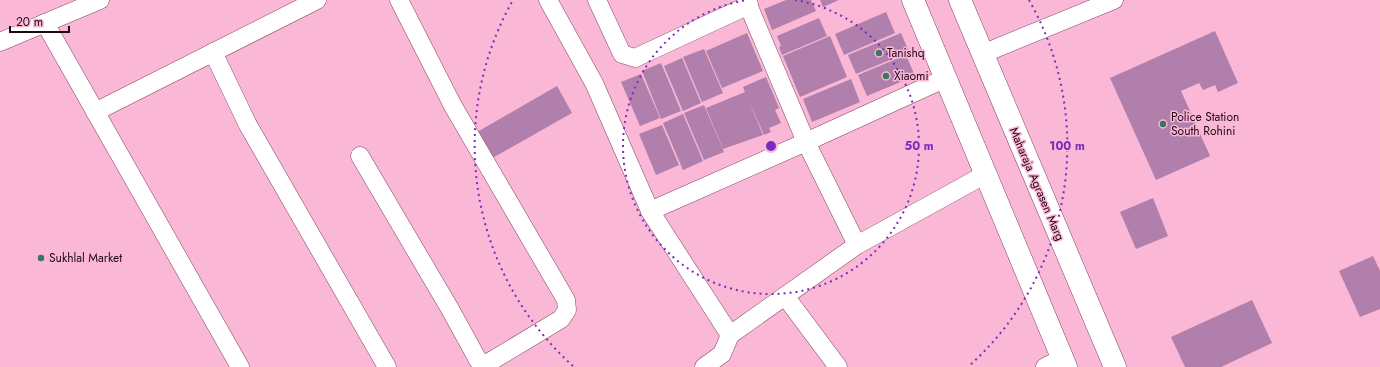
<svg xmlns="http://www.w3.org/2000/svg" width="1380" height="367" viewBox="0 0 1380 367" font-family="Jost,sans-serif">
<rect width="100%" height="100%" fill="#fab7d6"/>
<g fill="#b07fab">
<polygon points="786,0 811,0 816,11 772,30 764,9"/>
<polygon points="820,0 839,0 823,7"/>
<polygon points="886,12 895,33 844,55 835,34"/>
<polygon points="819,18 827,36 782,55 779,47 781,46 777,36"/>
<polygon points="1215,31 1238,83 1218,92 1215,85 1203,90 1199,83 1181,91 1210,156 1156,180 1110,78"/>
<polygon points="747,33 763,71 722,88 706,51"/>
<polygon points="901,33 909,52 856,74 848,55"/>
<polygon points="830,36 847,77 800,97 783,56"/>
<polygon points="704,49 723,93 702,102 683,57"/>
<polygon points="906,55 915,76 867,96 858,75"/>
<polygon points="682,58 701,103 683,111 664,66"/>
<polygon points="661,63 681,111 661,119 642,71"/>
<polygon points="641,74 660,118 640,126 621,82"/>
<polygon points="766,77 779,108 775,110 781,123 769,128 771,132 764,135 748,99 763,135 723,149 706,108 745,92 743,87"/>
<polygon points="851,79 860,102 812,122 803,99"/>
<polygon points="557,86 572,113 487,161 472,135"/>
<polygon points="704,105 724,152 704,160 684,113"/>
<polygon points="683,114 703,161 683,170 663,123"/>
<polygon points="662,125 679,165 656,175 639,134"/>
<polygon points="1153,198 1168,236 1136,249 1120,212"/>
<polygon points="1373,256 1380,271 1380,309 1360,317 1339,271"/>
<polygon points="1252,300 1272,343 1221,367 1185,367 1171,337"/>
</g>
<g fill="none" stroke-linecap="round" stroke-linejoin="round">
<defs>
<g id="minor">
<polyline points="548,0 594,83 650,211 730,335"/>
<polyline points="597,0 622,54 635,58 749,5"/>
<polyline points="746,0 806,142 857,245"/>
<polyline points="45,23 240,367"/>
<polyline points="0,42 100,0"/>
<polyline points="213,52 248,125 387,367"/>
<polyline points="982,54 1114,0"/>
<polyline points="95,112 317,0"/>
<polyline points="360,156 450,309 478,360 482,363 488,363 561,319 567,310 566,300 453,106 399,0"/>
<polyline points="650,211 806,142 946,78"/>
<polyline points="785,296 838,367"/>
<polyline points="704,367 722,354 730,335 857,245 986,174"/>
<polyline points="1045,367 1063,358"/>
</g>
<g id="tertiary">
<polyline points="913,0 1066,367"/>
<polyline points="960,0 1115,367"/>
</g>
</defs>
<use href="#minor" stroke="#804764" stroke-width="19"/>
<use href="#tertiary" stroke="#804764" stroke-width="23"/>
<use href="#minor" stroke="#fff" stroke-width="18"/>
<use href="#tertiary" stroke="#fff" stroke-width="22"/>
</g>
<g fill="none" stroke="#7b2cbf" stroke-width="2" stroke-dasharray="2 4">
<path d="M795 0A148 148 0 1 1 747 0"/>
<path d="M573 366A296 296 0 0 1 513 0M1029 0A296 296 0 0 1 969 366"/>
</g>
<g fill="#397662" stroke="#fab7d6" stroke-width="1.5">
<circle cx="879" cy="53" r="4"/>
<circle cx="886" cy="76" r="4"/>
<circle cx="1163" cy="124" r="4"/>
<circle cx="41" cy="258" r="4"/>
</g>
<g text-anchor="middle" stroke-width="3" stroke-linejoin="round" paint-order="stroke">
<g font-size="12" fill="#1e0814" stroke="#fab7d6" text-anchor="start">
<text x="887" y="57">Tanishq</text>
<text x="894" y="80">Xiaomi</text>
<text x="1171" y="121">Police Station<tspan x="1171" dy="14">South Rohini</tspan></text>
<text x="49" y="262">Sukhlal Market</text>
</g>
<g font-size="12" fill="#1e0814" stroke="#fab7d6">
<text transform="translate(1037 184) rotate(67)" y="4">Maharaja Agrasen Marg</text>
</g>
</g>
<circle cx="771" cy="146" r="6" fill="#7b2cbf" stroke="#fab7d6" stroke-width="2"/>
<g font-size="12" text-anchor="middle" font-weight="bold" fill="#7b2cbf" stroke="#fab7d6" stroke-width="3" stroke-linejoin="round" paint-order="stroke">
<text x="919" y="150">50 m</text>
<text x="1067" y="150">100 m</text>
</g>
<path d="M10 26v6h59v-6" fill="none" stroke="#1e0814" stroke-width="2"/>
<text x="16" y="26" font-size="12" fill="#1e0814" stroke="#fab7d6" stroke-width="3" paint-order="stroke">20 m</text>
</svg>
